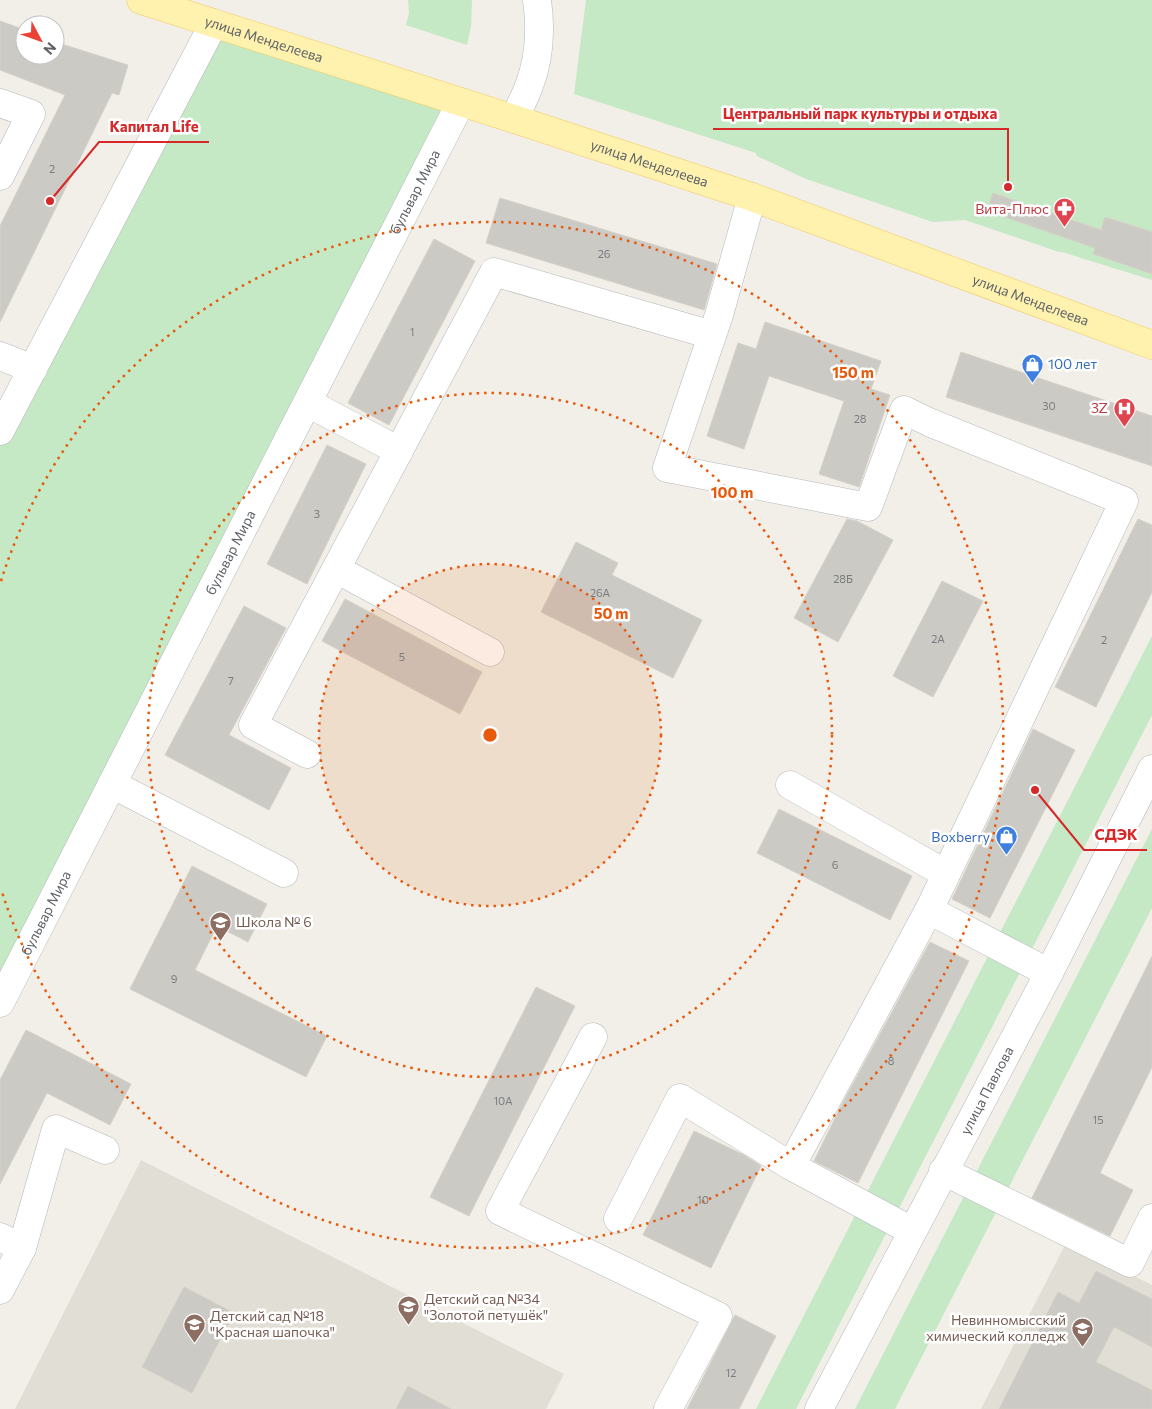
<svg xmlns="http://www.w3.org/2000/svg" width="1152" height="1409" viewBox="0 0 1152 1409" font-family="Commissioner,sans-serif">
<rect width="100%" height="100%" fill="#f1efe8"/>
<g fill="#e1ded6">
<polygon points="141,1160 564,1374 546,1409 15,1409"/>
<polygon points="1066,1243 1152,1285 1152,1409 981,1409"/>
</g>
<g fill="#c5e8c5">
<polygon points="408,0 472,0 471,26 467,45 406,25 409,13"/>
<polygon points="586,0 1152,0 1152,280 1062,252 1059,252 965,220 933,222 806,179 757,156 756,153 574,94"/>
<polygon points="214,23 461,102 0,1003 0,432"/>
<polygon points="1152,636 1152,715 796,1409 756,1409"/>
<polygon points="1152,829 1152,908 895,1409 855,1409"/>
</g>
<g fill="#cccac5" stroke="#d6d1c6">
<polygon points="0,21 25,30 25,55 55,55 55,42 128,65 119,95 112,93 0,322 0,226 65,95 0,70"/>
<polygon points="993,193 1101,230 1105,217 1152,232 1152,274 1093,254 1095,248 987,211"/>
<polygon points="500,198 717,264 704,310 486,243"/>
<polygon points="434,239 475,261 389,425 348,403"/>
<polygon points="765,322 881,361 871,389 890,395 859,487 819,474 844,401 769,376 744,449 707,436 738,343 756,349"/>
<polygon points="961,352 1152,416 1152,466 946,397"/>
<polygon points="327,445 366,464 307,584 267,564"/>
<polygon points="847,519 857,521 893,540 838,642 794,618"/>
<polygon points="1138,519 1152,525 1152,592 1096,707 1055,687"/>
<polygon points="576,542 618,563 612,575 702,620 673,678 541,612"/>
<polygon points="942,581 983,601 933,697 893,676"/>
<polygon points="345,599 482,672 460,714 322,641"/>
<polygon points="244,606 286,628 229,735 291,768 269,810 165,755"/>
<polygon points="1033,729 1075,750 990,918 952,899"/>
<polygon points="779,809 912,876 890,920 757,853"/>
<polygon points="192,866 267,904 248,942 217,926 195,970 327,1036 306,1077 130,989"/>
<polygon points="930,942 969,961 858,1183 814,1161 842,1104"/>
<polygon points="1152,956 1152,1067 1100,1173 1133,1190 1110,1236 1032,1198"/>
<polygon points="536,987 575,1006 469,1216 430,1197"/>
<polygon points="26,1030 131,1084 110,1125 47,1093 0,1184 0,1080"/>
<polygon points="694,1131 744,1155 761,1166 711,1268 643,1235"/>
<polygon points="1096,1271 1152,1299 1152,1347 1114,1327 1096,1362 1152,1390 1152,1409 999,1409 1058,1292 1079,1303"/>
<polygon points="184,1287 234,1313 192,1393 142,1367"/>
<polygon points="735,1315 776,1336 739,1409 687,1409"/>
<polygon points="408,1386 451,1409 396,1409"/>
</g>
<g fill="none" stroke-linecap="round" stroke-linejoin="round">
<defs>
<g id="minor">
<polyline points="0,103 31,114 0,176"/>
<path d="M514 119C519 108 525 97 529 86 540 58 541 29 537 0"/>
<polyline points="752,197 719,315 667,468 868,507 904,410 931,423 1124,501 929,910"/>
<polyline points="0,356 33,369"/>
<polyline points="308,403 399,451"/>
<polyline points="0,431 214,23"/>
<polyline points="336,569 490,652"/>
<polyline points="307,754 253,725 494,272 712,335"/>
<polyline points="112,784 284,873"/>
<polyline points="790,785 946,874"/>
<path id="s1" d="M0 1003 461 102"/>
<polyline points="593,1037 500,1211 718,1316 668,1409"/>
<polyline points="791,1166 929,910 1049,973"/>
<polyline points="943,1171 1130,1263 1152,1218"/>
<polyline points="618,1219 680,1098 791,1166 912,1231"/>
<polyline points="0,1237 22,1248 0,1290"/>
<polyline points="22,1248 56,1129 105,1150"/>
<path id="s2" d="M819 1409 1049 973 1152 769"/>
</g>
<g id="major">
<path id="s3" d="M141 0 514 119 752 197 1152 345"/>
</g>
</defs>
<use href="#minor" stroke="#b5b8bc" stroke-width="29"/>
<use href="#major" stroke="#f2c960" stroke-width="29"/>
<use href="#minor" stroke="#fff" stroke-width="28"/>
<use href="#major" stroke="#fff2af" stroke-width="28"/>
</g>
<circle cx="490" cy="735" r="171" fill="#e8590c" fill-opacity=".12"/>
<g fill="none" stroke="#e8590c" stroke-width="2.5" stroke-dasharray="2.5 5">
<circle cx="490" cy="735" r="171"/>
<circle cx="490" cy="735" r="342"/>
<path d="M1 581A513 513 0 1 1 1 889"/>
</g>
<defs>
<symbol id="pharmacy-pin" viewBox="-11 -11 22 30"><path d="M0 17L-7.5 6A9.5 9.5 0 1 1 7.5 6Z" fill="#e0444e" stroke="#fff"/><path d="M-2-6h4v4h4v4h-4v4h-4v-4h-4v-4h4Z" fill="#fff"/></symbol>
<symbol id="shop-pin" viewBox="-11 -11 22 30"><path d="M0 17L-7.5 6A9.5 9.5 0 1 1 7.5 6Z" fill="#3f7fe0" stroke="#fff"/><path d="M-5-2.5h2.3a2.7 3.5 0 0 1 5.4 0H5L5.5 6h-11ZM-1.5-2.5h3a1.5 2.3 0 0 0-3 0Z" fill="#fff"/></symbol>
<symbol id="hospital-pin" viewBox="-11 -11 22 30"><path d="M0 17L-7.5 6A9.5 9.5 0 1 1 7.5 6Z" fill="#e0444e" stroke="#fff"/><path d="M-5-5h3v3.5h4V-5h3V5h-3V1.5h-4V5h-3Z" fill="#fff"/></symbol>
<symbol id="school-pin" viewBox="-11 -11 22 30"><path d="M0 17L-7.5 6A9.5 9.5 0 1 1 7.5 6Z" fill="#8d6e63" stroke="#fff"/><path d="M0-5L7-2L0 1L-7-2ZM-4 1L0 2.5L4 1V4Q0 6-4 4Z" fill="#fff"/></symbol>
</defs>
<g fill-rule="evenodd">
<use href="#pharmacy-pin" x="1052" y="196" width="25" height="34"/>
<use href="#shop-pin" x="1020" y="352" width="25" height="34"/>
<use href="#hospital-pin" x="1112" y="396" width="25" height="34"/>
<use href="#shop-pin" x="994" y="824" width="25" height="34"/>
<use href="#school-pin" x="208" y="910" width="25" height="34"/>
<use href="#school-pin" x="396" y="1294" width="25" height="34"/>
<use href="#school-pin" x="182" y="1312" width="25" height="34"/>
<use href="#school-pin" x="1070" y="1316" width="25" height="34"/>
</g>
<g text-anchor="middle" stroke-width="5" stroke-linejoin="round" paint-order="stroke">
<g font-size="11" fill="#7a7d7f">
<text x="52" y="173">2</text>
<text x="604" y="258">26</text>
<text x="412" y="336">1</text>
<text x="1049" y="410">30</text>
<text x="860" y="423">28</text>
<text x="317" y="518">3</text>
<text x="843" y="583">28Б</text>
<text x="600" y="597">26А</text>
<text x="938" y="643">2А</text>
<text x="1104" y="644">2</text>
<text x="402" y="661">5</text>
<text x="231" y="685">7</text>
<text x="835" y="869">6</text>
<text x="174" y="983">9</text>
<text x="891" y="1065">8</text>
<text x="503" y="1105">10А</text>
<text x="1098" y="1124">15</text>
<text x="703" y="1204">10</text>
<text x="731" y="1377">12</text>
</g>
<g font-size="14" fill="#5f6368" stroke="#fff">
<text dy="5" stroke="none"><textPath href="#s3" startOffset="129">улица Менделеева</textPath></text>
<text dy="5" stroke="none"><textPath href="#s3" startOffset="534">улица Менделеева</textPath></text>
<text dy="5" stroke="none"><textPath href="#s1" startOffset="911">бульвар Мира</textPath></text>
<text dy="5" stroke="none"><textPath href="#s3" startOffset="939">улица Менделеева</textPath></text>
<text dy="5" stroke="none"><textPath href="#s1" startOffset="506">бульвар Мира</textPath></text>
<text dy="5" stroke="none"><textPath href="#s1" startOffset="101">бульвар Мира</textPath></text>
<text dy="5" stroke="none"><textPath href="#s2" startOffset="360">улица Павлова</textPath></text>
</g>
<g font-size="14" fill="#be3a42" stroke="#fff" text-anchor="end">
<text x="1049" y="214">Вита-Плюс</text>
<text x="1108" y="413">3Z</text>
</g>
<g font-size="14" fill="#366cbe" stroke="#fff" text-anchor="start">
<text x="1048" y="369">100 лет</text>
<text x="990" y="842" text-anchor="end">Boxberry</text>
</g>
<g font-size="14" fill="#785e54" stroke="#fff" text-anchor="start">
<text x="236" y="927">Школа № 6</text>
<text x="424" y="1304">Детский сад №34<tspan x="424" dy="16">"Золотой петушёк"</tspan></text>
<text x="210" y="1321">Детский сад №18<tspan x="210" dy="16">"Красная шапочка"</tspan></text>
<text x="1066" y="1325" text-anchor="end">Невинномысский<tspan x="1066" dy="16">химический колледж</tspan></text>
</g>
</g>
<circle cx="490" cy="735" r="8" fill="#e8590c" stroke="#fff" stroke-width="2.5"/>
<g font-size="15" text-anchor="middle" font-weight="bold" fill="#e8590c" stroke="#fff" stroke-width="5" stroke-linejoin="round" paint-order="stroke">
<text x="853" y="378">150 m</text>
<text x="732" y="498">100 m</text>
<text x="611" y="619">50 m</text>
</g>
<path fill="none" stroke="#d62828" stroke-width="2" d="M1008 187L1008 129H713M50 201L99 142H209M1035 790L1084 850H1147"/>
<g fill="#d62828" stroke="#fff" stroke-width="2">
<circle cx="1008" cy="187" r="5"/>
<circle cx="50" cy="201" r="5"/>
<circle cx="1035" cy="790" r="5"/>
</g>
<g font-size="15" text-anchor="middle" font-weight="bold" fill="#d62828" stroke="#fff" stroke-width="5" stroke-linejoin="round" paint-order="stroke">
<text x="860" y="119">Центральный парк культуры и отдыха</text>
<text x="154" y="132">Капитал Life</text>
<text x="1116" y="840">СДЭК</text>
</g>
<g transform="translate(40 40) rotate(131)"><circle r="24" fill="#ffffff" stroke="#bfc1c3"/>
<path d="M0-4L9 19L0 12L-9 19Z" fill="#ea4335"/>
<text y="-8" font-size="14" font-weight="bold" text-anchor="middle" fill="#5f6368">N</text>
</g>
</svg>
